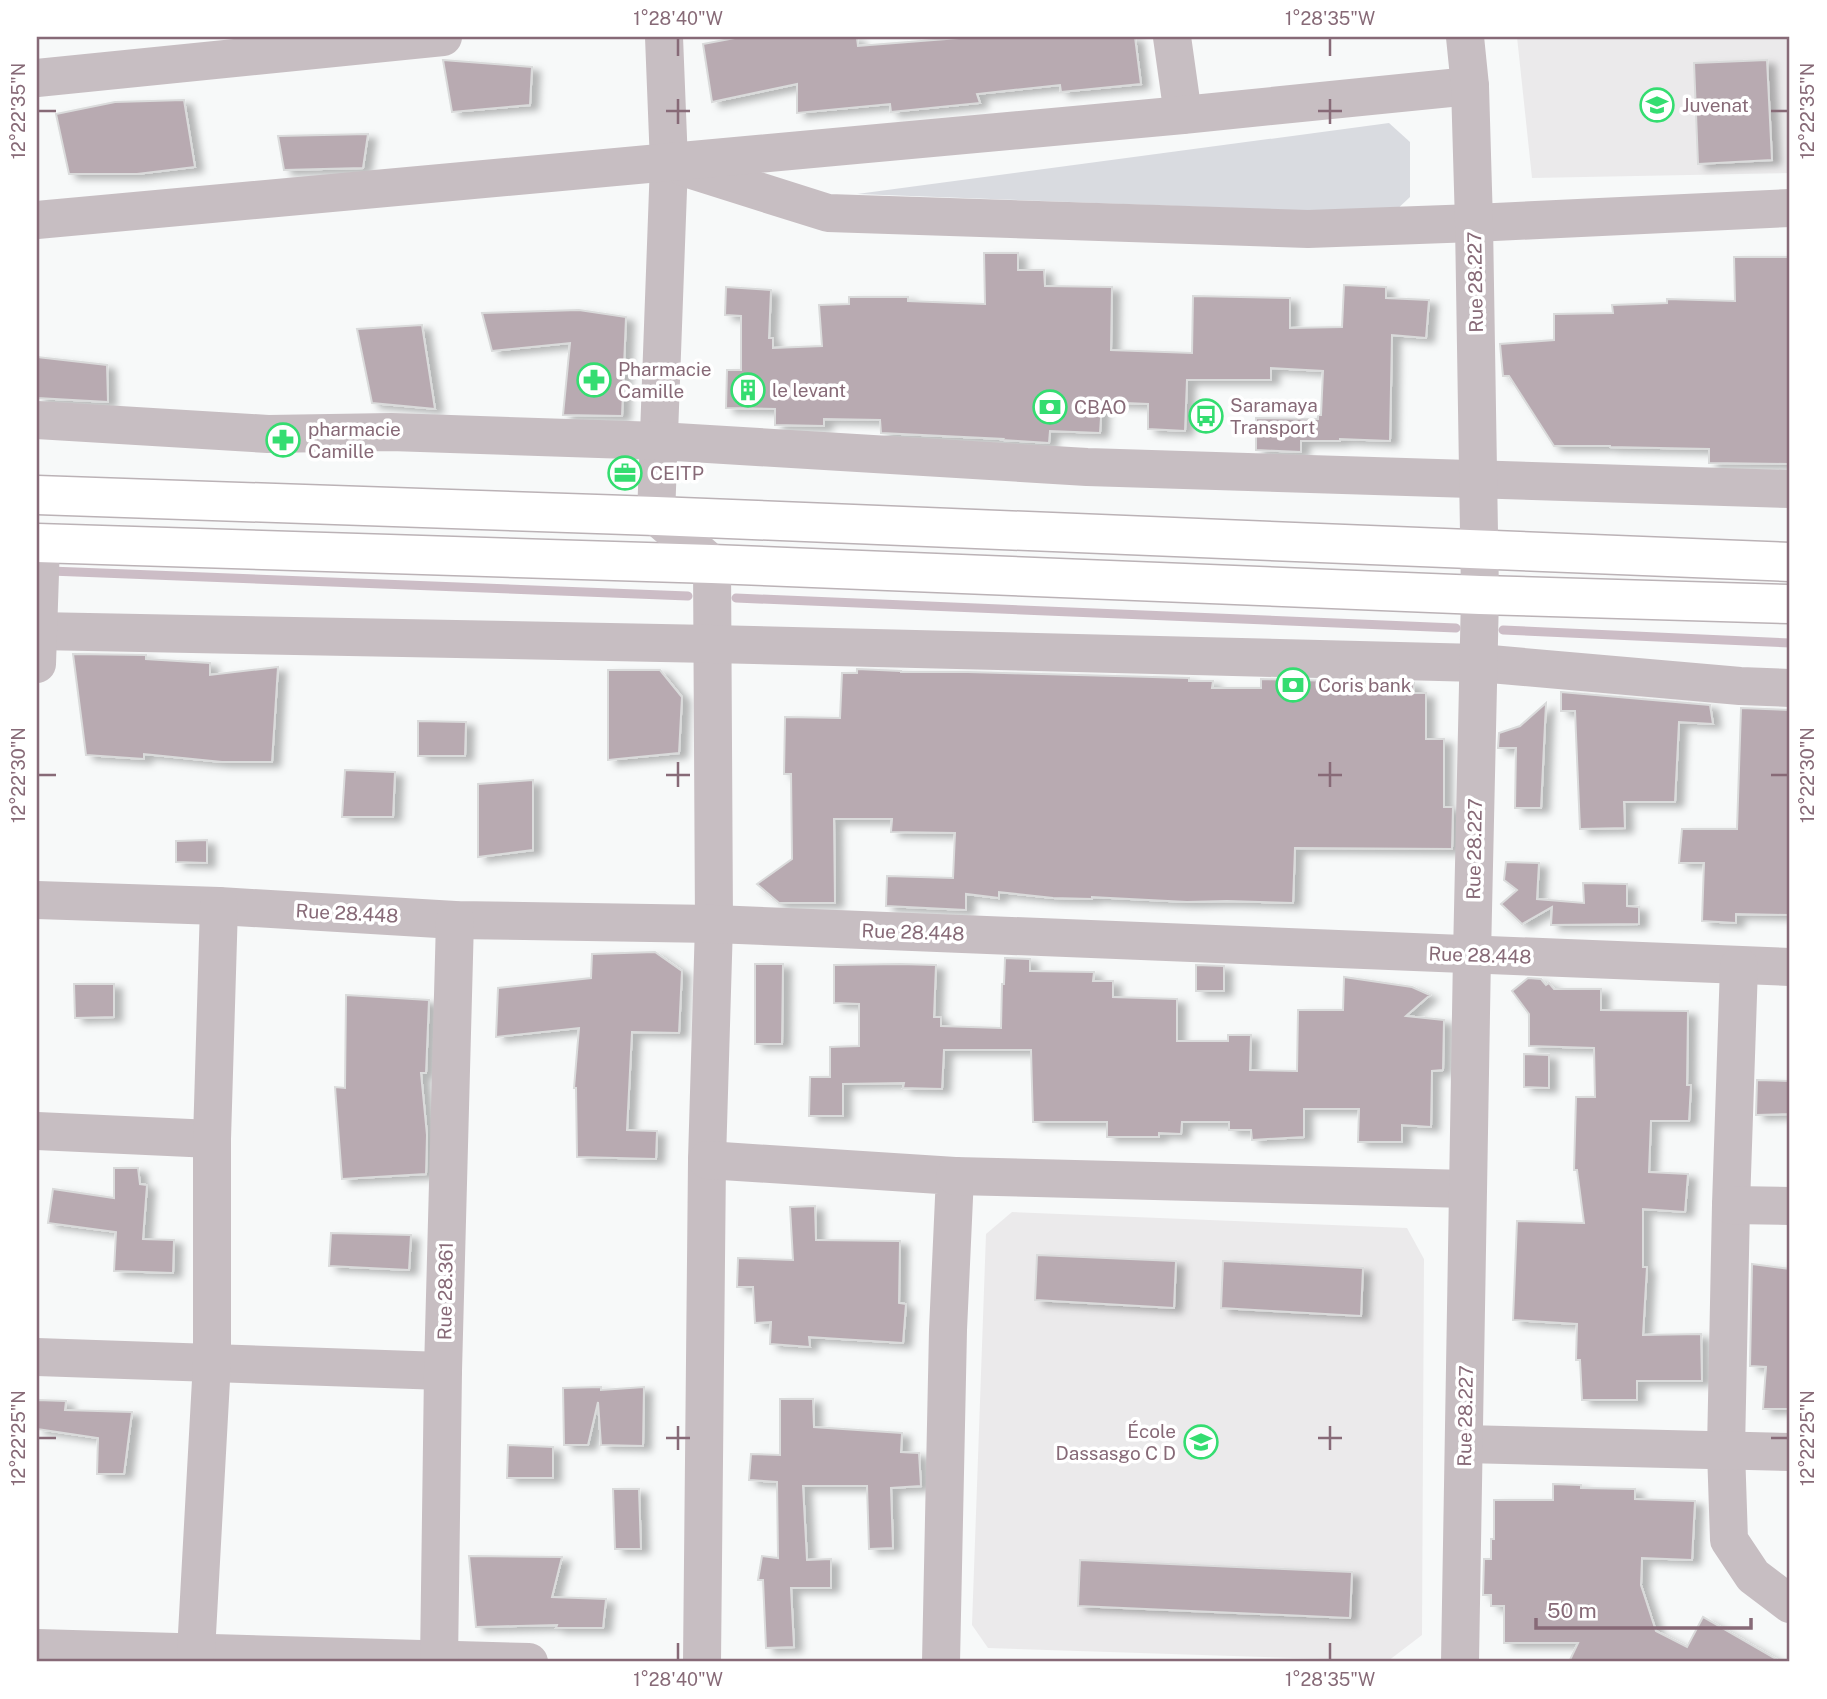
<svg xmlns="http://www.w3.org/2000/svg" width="1827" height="1699" viewBox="0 0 1827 1699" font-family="'Public Sans',sans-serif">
<defs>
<filter id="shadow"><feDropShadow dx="8" dy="4.5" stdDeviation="3.5" flood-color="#0004"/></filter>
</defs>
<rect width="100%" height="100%" fill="#f7f9f9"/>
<g fill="#ebeaeb">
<polygon points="1517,37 1790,37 1790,173 1532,178"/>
<polygon points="1012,1212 1407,1228 1424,1259 1422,1635 1388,1661 988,1648 972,1625 986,1234"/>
</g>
<polygon fill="#d9dbe0" points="1389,123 1410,142 1410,197 1392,214 857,194"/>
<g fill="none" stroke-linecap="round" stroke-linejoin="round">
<g stroke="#ccbdc6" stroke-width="9">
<polyline points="50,571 688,596"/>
<polyline points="736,598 1456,628"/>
<polyline points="1503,630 1790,643"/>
</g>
</g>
<g fill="#b8aab1" stroke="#dadbdb" stroke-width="2" filter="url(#shadow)">
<polygon points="740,37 842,37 857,38 858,46 972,37 1135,37 1141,84 1061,92 1060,85 977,94 980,103 891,112 890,104 797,113 797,84 712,102 703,44"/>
<polygon points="443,60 532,67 530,105 452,112"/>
<polygon points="1767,60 1772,160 1698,164 1694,63"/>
<polygon points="184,100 195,167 137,174 69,174 56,114 115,102"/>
<polygon points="368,134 363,168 284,170 278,136"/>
<polygon points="984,253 1018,253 1018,270 1044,270 1045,286 1112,287 1111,350 1192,353 1193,296 1290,298 1290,328 1342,327 1344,285 1386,287 1386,298 1429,300 1426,338 1392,335 1390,441 1340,439 1340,441 1301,441 1301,452 1256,450 1256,418 1318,419 1318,415 1321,415 1323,371 1271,368 1271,380 1187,380 1185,431 1148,429 1148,404 1102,402 1100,433 1050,431 1049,443 1002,440 1003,439 881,433 880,420 824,419 824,426 775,425 775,409 726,408 727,370 741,370 741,316 725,315 726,287 771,290 769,338 773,338 773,348 822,346 819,305 849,304 849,297 908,297 908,301 985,304"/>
<polygon points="1734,257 1790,257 1790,464 1709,463 1709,449 1610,447 1610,446 1554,446 1509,376 1503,376 1500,344 1554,340 1554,314 1613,313 1612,305 1667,303 1667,299 1735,301"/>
<polygon points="579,310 626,317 622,416 563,415 570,343 492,351 482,313"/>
<polygon points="422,325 435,409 372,403 357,329"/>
<polygon points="37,357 107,365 108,402 37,398"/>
<polygon points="73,654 146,655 146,659 210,663 210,675 278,667 272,762 222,762 144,754 144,759 86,755"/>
<polygon points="857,669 901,671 901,672 968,672 1189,678 1189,681 1213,681 1212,688 1261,688 1261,679 1414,683 1414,693 1426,693 1426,739 1444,739 1444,807 1453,807 1452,849 1295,848 1293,903 1227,901 1187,902 1092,897 1092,899 1053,898 999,892 999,898 966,894 966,910 886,906 887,876 953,878 955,833 891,832 892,819 834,819 835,903 779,903 757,884 792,859 791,774 784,774 785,717 840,718 842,673 857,673"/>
<polygon points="608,670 660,670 682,697 679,753 608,760"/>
<polygon points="1561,692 1710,705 1713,724 1679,722 1675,802 1624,802 1625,828 1580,829 1575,711 1561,711"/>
<polygon points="1546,703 1541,808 1515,808 1516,748 1498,748 1499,733 1520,726"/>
<polygon points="1741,708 1790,710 1790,915 1736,914 1736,923 1702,921 1704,863 1679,863 1682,829 1737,829"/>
<polygon points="418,721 466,722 465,756 418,756"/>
<polygon points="345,770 395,772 393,817 342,817"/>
<polygon points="533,780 533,850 478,857 478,784"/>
<polygon points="207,840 207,863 176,862 176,841"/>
<polygon points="1506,862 1539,863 1537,899 1584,903 1583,883 1627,884 1627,906 1639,907 1639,924 1551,925 1552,907 1522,924 1501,904 1517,890 1504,880"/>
<polygon points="655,952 682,971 679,1033 632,1032 627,1130 657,1131 656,1159 577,1157 576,1088 574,1088 579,1028 496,1037 498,988 591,978 592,954"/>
<polygon points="1005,958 1030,959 1030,971 1094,972 1093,981 1113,981 1113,997 1177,999 1177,1041 1228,1041 1228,1035 1251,1035 1250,1070 1297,1071 1298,1010 1343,1010 1344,977 1412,987 1430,995 1406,1016 1444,1020 1443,1070 1432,1071 1431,1127 1402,1125 1402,1142 1358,1142 1359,1109 1304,1109 1304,1137 1252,1140 1251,1130 1229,1130 1229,1122 1182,1122 1181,1134 1159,1133 1159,1137 1107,1137 1107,1122 1033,1122 1031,1050 944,1050 942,1089 903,1088 904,1083 843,1084 843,1116 809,1116 810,1077 830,1077 830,1047 859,1046 859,1004 834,1003 834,965 900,964 936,965 934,1017 941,1017 941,1026 1001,1028 1002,984 1004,984"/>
<polygon points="755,964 783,964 782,1044 755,1044"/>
<polygon points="1196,965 1224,966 1224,991 1196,991"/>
<polygon points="1528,978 1541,979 1546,985 1549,983 1554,989 1601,989 1601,1010 1688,1011 1687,1085 1691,1085 1689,1121 1651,1121 1649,1172 1688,1174 1685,1212 1643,1209 1643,1267 1647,1267 1643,1335 1701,1334 1702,1381 1637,1381 1637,1400 1582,1400 1580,1360 1576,1360 1577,1324 1513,1320 1517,1221 1584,1223 1577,1170 1574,1170 1576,1097 1595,1097 1594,1048 1529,1046 1529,1014 1512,991"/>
<polygon points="74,984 114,984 114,1017 75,1018"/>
<polygon points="346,995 429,1000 426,1073 421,1073 427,1135 426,1174 342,1179 335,1087 345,1088"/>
<polygon points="1524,1054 1549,1055 1549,1088 1524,1087"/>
<polygon points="1757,1080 1790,1081 1790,1114 1756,1115"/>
<polygon points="114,1168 138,1168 140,1184 147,1185 143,1239 174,1240 173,1273 114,1271 116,1232 48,1223 53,1189 114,1198"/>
<polygon points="815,1206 816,1240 900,1241 899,1303 906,1304 903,1343 809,1337 810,1347 770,1344 771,1322 755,1323 753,1287 737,1287 738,1258 793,1260 790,1207"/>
<polygon points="331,1233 411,1235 409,1270 329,1266"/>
<polygon points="1037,1255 1176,1261 1174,1308 1035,1300"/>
<polygon points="1223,1261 1363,1268 1361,1316 1221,1308"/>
<polygon points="1752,1264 1790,1269 1790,1409 1763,1409 1766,1367 1750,1366"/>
<polygon points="601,1387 601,1390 644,1387 643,1446 601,1445 598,1402 588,1445 564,1445 563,1388"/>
<polygon points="780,1399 813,1399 814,1427 902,1433 901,1452 919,1453 921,1486 891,1488 893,1548 869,1549 867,1486 803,1486 807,1560 831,1559 831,1588 791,1588 794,1647 766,1648 763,1580 758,1580 762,1556 778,1558 777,1482 749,1480 751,1454 780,1455"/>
<polygon points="37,1400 66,1401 65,1410 132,1412 124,1474 97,1474 98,1438 37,1429"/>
<polygon points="508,1445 553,1447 553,1478 507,1478"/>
<polygon points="1553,1484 1581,1485 1581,1488 1635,1489 1635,1499 1695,1501 1692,1560 1642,1558 1641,1585 1656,1631 1687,1647 1703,1617 1781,1662 1569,1662 1578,1643 1504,1643 1504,1606 1491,1606 1491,1595 1483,1595 1484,1559 1491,1559 1491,1539 1494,1539 1494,1500 1553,1500"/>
<polygon points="613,1489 639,1489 641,1549 615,1549"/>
<polygon points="469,1556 562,1557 552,1597 606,1599 603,1628 556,1628 557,1625 476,1627"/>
<polygon points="1080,1560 1352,1572 1350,1618 1078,1606"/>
</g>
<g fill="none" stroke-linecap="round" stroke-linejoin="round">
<defs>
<g id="major">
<polyline points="37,495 656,516 1790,562"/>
<polyline points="37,543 712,564 1480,595 1790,604"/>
</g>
</defs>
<use href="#major" stroke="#bbb2b6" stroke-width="41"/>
<g stroke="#c7bec2" stroke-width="38">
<polyline points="664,37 669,163 656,516 712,564 714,924 707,1160 702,1662"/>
<polyline points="1172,37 1183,115"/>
<polyline points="37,78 443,37"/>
<polyline points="685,168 828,213 1308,229 1474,223 1790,208"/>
<polyline points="37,220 1183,115 1470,86"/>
<polyline points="37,420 268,434 391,432 659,441 1087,467 1790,489"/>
<polyline points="37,631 712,644 1479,663 1740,686 1790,688"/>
<polyline points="37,664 41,543"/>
<polyline points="37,900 219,906 455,920 714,924 1790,967"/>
<polyline points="1739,966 1731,1205 1726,1450 1729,1540 1753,1576 1790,1604"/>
<polyline points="37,1131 212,1139"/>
<polyline points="707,1160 955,1176 948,1330 941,1662"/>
<polyline points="955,1176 1467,1189"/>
<polyline points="1731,1205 1790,1206"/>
<polyline points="37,1357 443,1371"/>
<polyline points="1464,1444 1790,1452"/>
<polyline points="37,1648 529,1662"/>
<polyline points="196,1652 212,1362 212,1139 219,906"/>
<polyline points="439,1662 443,1371 455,920"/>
<polyline points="1460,1662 1472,955 1480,595 1474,223 1470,86 1465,37"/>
</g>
<use href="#major" stroke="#fff" stroke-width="38"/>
</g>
<path fill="none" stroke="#876a77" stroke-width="2.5" d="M678 38V56M1330 38V56M678 99V124M1330 99V124M38 111H56M666 111H690M1318 111H1342M1771 111H1788M678 762V787M1330 762V787M38 775H56M666 775H690M1318 775H1342M1771 775H1788M678 1426V1450M1330 1426V1450M38 1438H56M666 1438H690M1318 1438H1342M1771 1438H1788M678 1643V1660M1330 1643V1660"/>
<defs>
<symbol id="school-ring" viewBox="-11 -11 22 22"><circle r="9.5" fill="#fff" stroke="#34dd70" stroke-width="1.5"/><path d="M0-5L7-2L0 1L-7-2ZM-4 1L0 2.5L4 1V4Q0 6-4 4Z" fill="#34dd70"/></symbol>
<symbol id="pharmacy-ring" viewBox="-11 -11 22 22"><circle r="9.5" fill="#fff" stroke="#34dd70" stroke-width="1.5"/><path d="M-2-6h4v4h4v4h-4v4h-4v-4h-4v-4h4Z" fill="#34dd70"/></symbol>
<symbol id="building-ring" viewBox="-11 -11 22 22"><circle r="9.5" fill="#fff" stroke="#34dd70" stroke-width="1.5"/><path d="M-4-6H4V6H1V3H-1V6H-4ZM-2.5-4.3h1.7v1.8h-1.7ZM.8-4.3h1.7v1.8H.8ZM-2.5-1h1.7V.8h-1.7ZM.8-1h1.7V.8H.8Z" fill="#34dd70"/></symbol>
<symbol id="bank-ring" viewBox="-11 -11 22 22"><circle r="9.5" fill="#fff" stroke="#34dd70" stroke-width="1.5"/><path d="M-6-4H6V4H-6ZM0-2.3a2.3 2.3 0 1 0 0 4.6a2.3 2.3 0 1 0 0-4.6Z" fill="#34dd70"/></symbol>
<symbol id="bus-ring" viewBox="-11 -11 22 22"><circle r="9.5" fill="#fff" stroke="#34dd70" stroke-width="1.5"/><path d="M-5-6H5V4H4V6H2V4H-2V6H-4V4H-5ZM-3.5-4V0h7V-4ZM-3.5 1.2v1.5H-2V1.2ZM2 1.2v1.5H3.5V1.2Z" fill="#34dd70"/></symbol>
<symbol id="office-ring" viewBox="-11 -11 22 22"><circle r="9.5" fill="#fff" stroke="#34dd70" stroke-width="1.5"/><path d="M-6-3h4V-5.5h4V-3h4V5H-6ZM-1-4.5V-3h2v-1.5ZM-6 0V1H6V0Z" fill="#34dd70"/></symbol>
</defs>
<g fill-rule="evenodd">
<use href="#school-ring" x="1638" y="86" width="38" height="38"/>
<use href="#pharmacy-ring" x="575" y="361" width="38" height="38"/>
<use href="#building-ring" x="729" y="371" width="38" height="38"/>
<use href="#bank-ring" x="1031" y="388" width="38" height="38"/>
<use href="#bus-ring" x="1187" y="397" width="38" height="38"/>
<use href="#pharmacy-ring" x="264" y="421" width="38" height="38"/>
<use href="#office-ring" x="606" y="454" width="38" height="38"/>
<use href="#bank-ring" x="1274" y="666" width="38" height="38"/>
<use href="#school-ring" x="1182" y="1423" width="38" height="38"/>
</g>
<g text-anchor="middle" stroke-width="7" stroke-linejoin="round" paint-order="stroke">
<g font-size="19" fill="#876a77" stroke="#fff" text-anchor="start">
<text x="1682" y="112">Juvenat</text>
<text x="618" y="376">Pharmacie<tspan x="618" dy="22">Camille</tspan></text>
<text x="772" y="397">le levant</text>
<text x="1230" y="412">Saramaya<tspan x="1230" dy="22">Transport</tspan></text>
<text x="1074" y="414">CBAO</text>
<text x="308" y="436">pharmacie<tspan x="308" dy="22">Camille</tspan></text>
<text x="650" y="480">CEITP</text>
<text x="1318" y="692">Coris bank</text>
<text x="1176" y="1438" text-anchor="end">École<tspan x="1176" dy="22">Dassasgo C D</tspan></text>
</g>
<g font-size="19" fill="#876a77" stroke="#fff">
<text transform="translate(1475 282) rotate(-91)" y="7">Rue 28.227</text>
<text transform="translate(1474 849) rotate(-89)" y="7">Rue 28.227</text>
<text transform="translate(347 913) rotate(3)" y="7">Rue 28.448</text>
<text transform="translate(913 932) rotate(2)" y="7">Rue 28.448</text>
<text transform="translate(1480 955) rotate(2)" y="7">Rue 28.448</text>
<text transform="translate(445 1291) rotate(-89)" y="7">Rue 28.361</text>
<text transform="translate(1465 1416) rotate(-89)" y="7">Rue 28.227</text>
</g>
</g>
<rect width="1827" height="1699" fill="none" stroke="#ffffff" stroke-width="77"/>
<path d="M1536 1618v10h215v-10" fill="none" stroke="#876a77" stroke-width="3.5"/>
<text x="1547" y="1618" font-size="21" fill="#876a77" stroke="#ffffff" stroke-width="5" paint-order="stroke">50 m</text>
<rect x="38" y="38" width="1750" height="1622" fill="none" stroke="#876a77" stroke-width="2.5"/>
<g font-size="18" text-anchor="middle" fill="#876a77">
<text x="678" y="25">1°28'40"W</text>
<text x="1330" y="25">1°28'35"W</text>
<text transform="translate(19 111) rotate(-90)" y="6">12°22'35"N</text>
<text transform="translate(1808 111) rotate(-90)" y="6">12°22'35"N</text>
<text transform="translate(19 775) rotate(-90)" y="6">12°22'30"N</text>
<text transform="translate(1808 775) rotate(-90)" y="6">12°22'30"N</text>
<text transform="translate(19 1438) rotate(-90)" y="6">12°22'25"N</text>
<text transform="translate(1808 1438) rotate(-90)" y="6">12°22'25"N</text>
<text x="678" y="1686">1°28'40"W</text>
<text x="1330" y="1686">1°28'35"W</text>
</g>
</svg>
